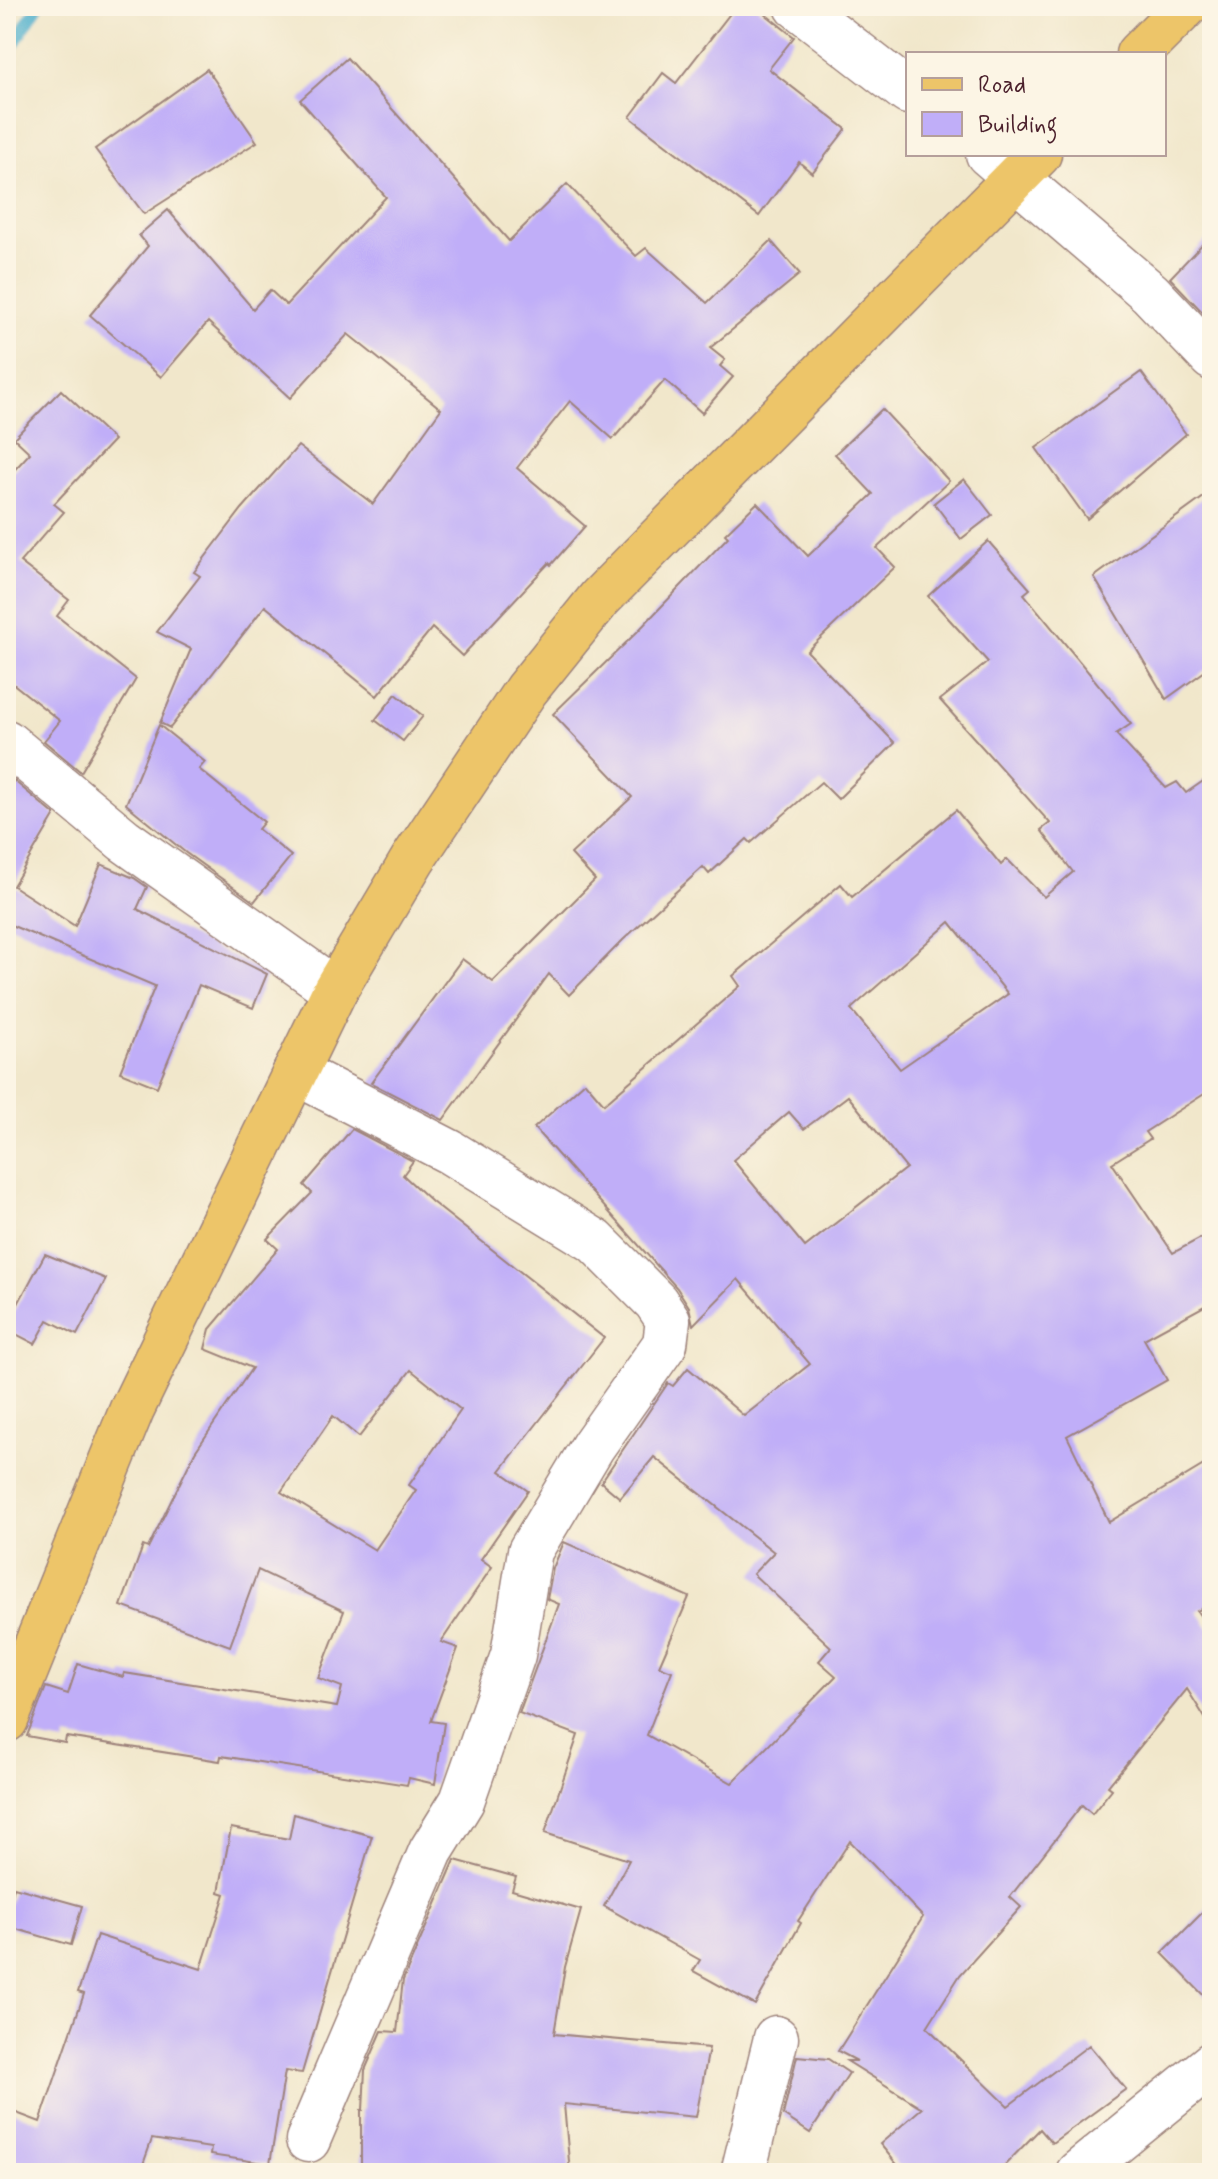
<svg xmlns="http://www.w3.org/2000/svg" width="1218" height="2179" viewBox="0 0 1218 2179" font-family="Mynerve,sans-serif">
<rect width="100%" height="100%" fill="#fcf5e5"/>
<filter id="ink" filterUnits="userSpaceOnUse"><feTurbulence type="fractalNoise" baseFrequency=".0125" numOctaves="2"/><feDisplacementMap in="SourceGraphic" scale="16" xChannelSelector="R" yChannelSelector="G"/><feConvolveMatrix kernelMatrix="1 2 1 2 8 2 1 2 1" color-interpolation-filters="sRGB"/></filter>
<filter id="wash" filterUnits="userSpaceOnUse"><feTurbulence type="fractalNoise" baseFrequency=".006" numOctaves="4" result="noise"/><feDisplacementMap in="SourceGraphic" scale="32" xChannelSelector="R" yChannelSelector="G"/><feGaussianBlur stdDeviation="1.8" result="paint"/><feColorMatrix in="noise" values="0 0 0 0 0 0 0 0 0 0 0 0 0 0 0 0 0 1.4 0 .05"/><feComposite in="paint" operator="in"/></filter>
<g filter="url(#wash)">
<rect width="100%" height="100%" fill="#f1e7cb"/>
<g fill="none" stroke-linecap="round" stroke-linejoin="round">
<polyline stroke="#4dafcc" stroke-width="12" points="6,56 38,6"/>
</g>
<g id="blocks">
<g fill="#c0aef8" fill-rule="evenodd">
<polygon points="736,6 755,6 794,37 769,69 846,129 812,173 799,162 759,216 630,117 663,73 676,83"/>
<polygon points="347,58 509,241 567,184 636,256 646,248 707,303 771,241 800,274 710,348 725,360 720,366 733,377 702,413 665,380 613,439 570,401 517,468 585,526 551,565 549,563 462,656 432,628 377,696 265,606 170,728 160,723 191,649 157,632 200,576 194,572 242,509 298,446 373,504 441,409 348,334 290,398 208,322 161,377 90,315 148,246 139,235 168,210 253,309 270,290 286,305 386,197 300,100"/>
<polygon points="207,69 257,142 144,214 95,149"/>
<polygon points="1212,234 1212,322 1170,278"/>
<polygon points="1141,372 1186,434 1087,519 1036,448"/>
<polygon points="61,390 114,440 54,504 64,512 20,562 69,600 57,616 136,679 81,772 44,741 60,721 6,678 6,479 30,453 14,438"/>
<polygon points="882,409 949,481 877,548 895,567 807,651 895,743 838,799 821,782 751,843 747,839 709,874 703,867 623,940 569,995 549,974 443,1120 371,1083 462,959 493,982 595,880 571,854 632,797 553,714 637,632 728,537 725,534 757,503 808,556 873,494 835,454"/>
<polygon points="964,479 992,515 961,539 934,503"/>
<polygon points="1212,491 1212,666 1166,699 1094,577"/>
<path d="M988 541 1030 589 1024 594 1131 724 1116 734 1166 788 1177 782 1186 793 1212 775V1089L1145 1132 1150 1139 1112 1163 1173 1253 1212 1232V1302L1144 1339 1167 1380 1067 1436 1109 1522 1212 1460V1603L1197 1611 1212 1632V1729L1187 1689 1108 1786 1112 1789 1092 1814 1082 1805 1010 1897 1021 1907 960 1975 927 2027 1008 2106 1089 2045 1126 2089 1052 2143 1040 2129 997 2173H904L880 2144 922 2108 847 2061H857L838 2051 923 1917 850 1841 798 1921 801 1923 755 2005 693 1971 700 1960 604 1906 629 1860 545 1833 578 1735 519 1713 559 1604 547 1599 553 1568 564 1542 689 1597 659 1666 672 1671 647 1735 732 1783 836 1676 819 1661 831 1647 753 1574 774 1552 654 1457 620 1498 601 1482 668 1383 673 1386 688 1368 744 1416 810 1364 738 1279 693 1325 689 1307 677 1288 534 1128 585 1082 604 1104 740 986 733 976 841 884 852 897 956 810 1001 865 1007 859 1044 897 1073 872 1041 830 1050 823 940 700 988 662 928 596ZM950 922 1008 994 900 1069 851 1009ZM848 1096 906 1168 805 1247 733 1160 789 1112 804 1129Z"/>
<polygon points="396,694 423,716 403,741 375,720"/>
<polygon points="159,725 205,762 199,769 264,822 258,829 291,856 254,902 186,853 126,804"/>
<polygon points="13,780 55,815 13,886 75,926 101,864 134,878 147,887 137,909 267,974 253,1008 199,985 157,1087 120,1072 155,986 6,923 6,788"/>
<path d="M352 1129 413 1161 403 1175 432 1202 604 1338 500 1471 528 1491 481 1559 492 1567 441 1642 458 1648 431 1721 444 1723 435 1784 409 1778 407 1785 221 1756 220 1761 66 1737 65 1743 27 1736 46 1687 68 1694 78 1664 123 1677 124 1673 337 1707 342 1687 318 1678 344 1611 258 1570 230 1646 121 1606 143 1546 148 1548 195 1452 252 1368 205 1349 210 1329 278 1249 267 1239 312 1193 304 1185ZM411 1370 461 1410 409 1485 416 1490 375 1550 281 1492 333 1416 359 1437Z"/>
<polygon points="45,1254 106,1279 77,1335 48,1320 35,1344 6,1329 6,1326"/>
<polygon points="294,1814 372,1836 302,2073 285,2071 270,2164 210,2155 211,2148 152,2139 140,2173 6,2173 6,2109 40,2122 84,1994 78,1992 97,1935 201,1969 225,1894 219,1892 231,1828 289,1839"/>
<polygon points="455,1860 516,1877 512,1890 581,1910 565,1967 554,2034 709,2048 696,2117 564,2104 570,2173 361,2173 361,2110 363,2110 365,2070 382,2031 397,2032 403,1980"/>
<polygon points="14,1887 82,1906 71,1945 6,1926 6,1915"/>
<polygon points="1212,1903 1212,2004 1162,1953"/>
<polygon points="797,2056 828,2059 849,2073 810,2133 783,2115"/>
</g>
</g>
</g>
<g filter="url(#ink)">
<use href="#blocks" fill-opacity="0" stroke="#9e837b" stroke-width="2"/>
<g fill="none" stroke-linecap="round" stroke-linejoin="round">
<defs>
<g id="minor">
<polyline points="797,6 908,92"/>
<polyline points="988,154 1150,293 1212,358"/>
<polyline points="6,742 124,840 335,990"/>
<polyline points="295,1072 450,1152 595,1241 656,1302 668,1320 665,1344 593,1446 530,1551 513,1655 462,1801 431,1851 308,2140"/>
<polyline points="743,2173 776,2038"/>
<polyline points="1078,2173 1212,2064"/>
</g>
<g id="major">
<polyline points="1138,54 1186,6"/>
<polyline points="6,1720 132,1409 335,990 413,859 526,690 600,598 1039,154"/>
</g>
</defs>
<use href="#minor" stroke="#9e837b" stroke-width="47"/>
<use href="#major" stroke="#9e837b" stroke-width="47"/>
<use href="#minor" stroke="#fff" stroke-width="44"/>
<use href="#major" stroke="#edc569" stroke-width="44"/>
</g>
</g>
<rect width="1218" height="2179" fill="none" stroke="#fcf5e5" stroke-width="32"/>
<rect x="906" y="52" width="260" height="104" fill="#fcf5e5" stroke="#b59f9b" stroke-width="2"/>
<rect x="922" y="78" width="40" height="12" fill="#edc569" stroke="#b59f9b" stroke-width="2"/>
<text x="978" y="92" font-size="24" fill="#4a1f2b">Road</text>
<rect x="922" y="112" width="40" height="24" fill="#c0aef8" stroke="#b59f9b" stroke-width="2"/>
<text x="978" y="132" font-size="24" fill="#4a1f2b">Building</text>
</svg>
